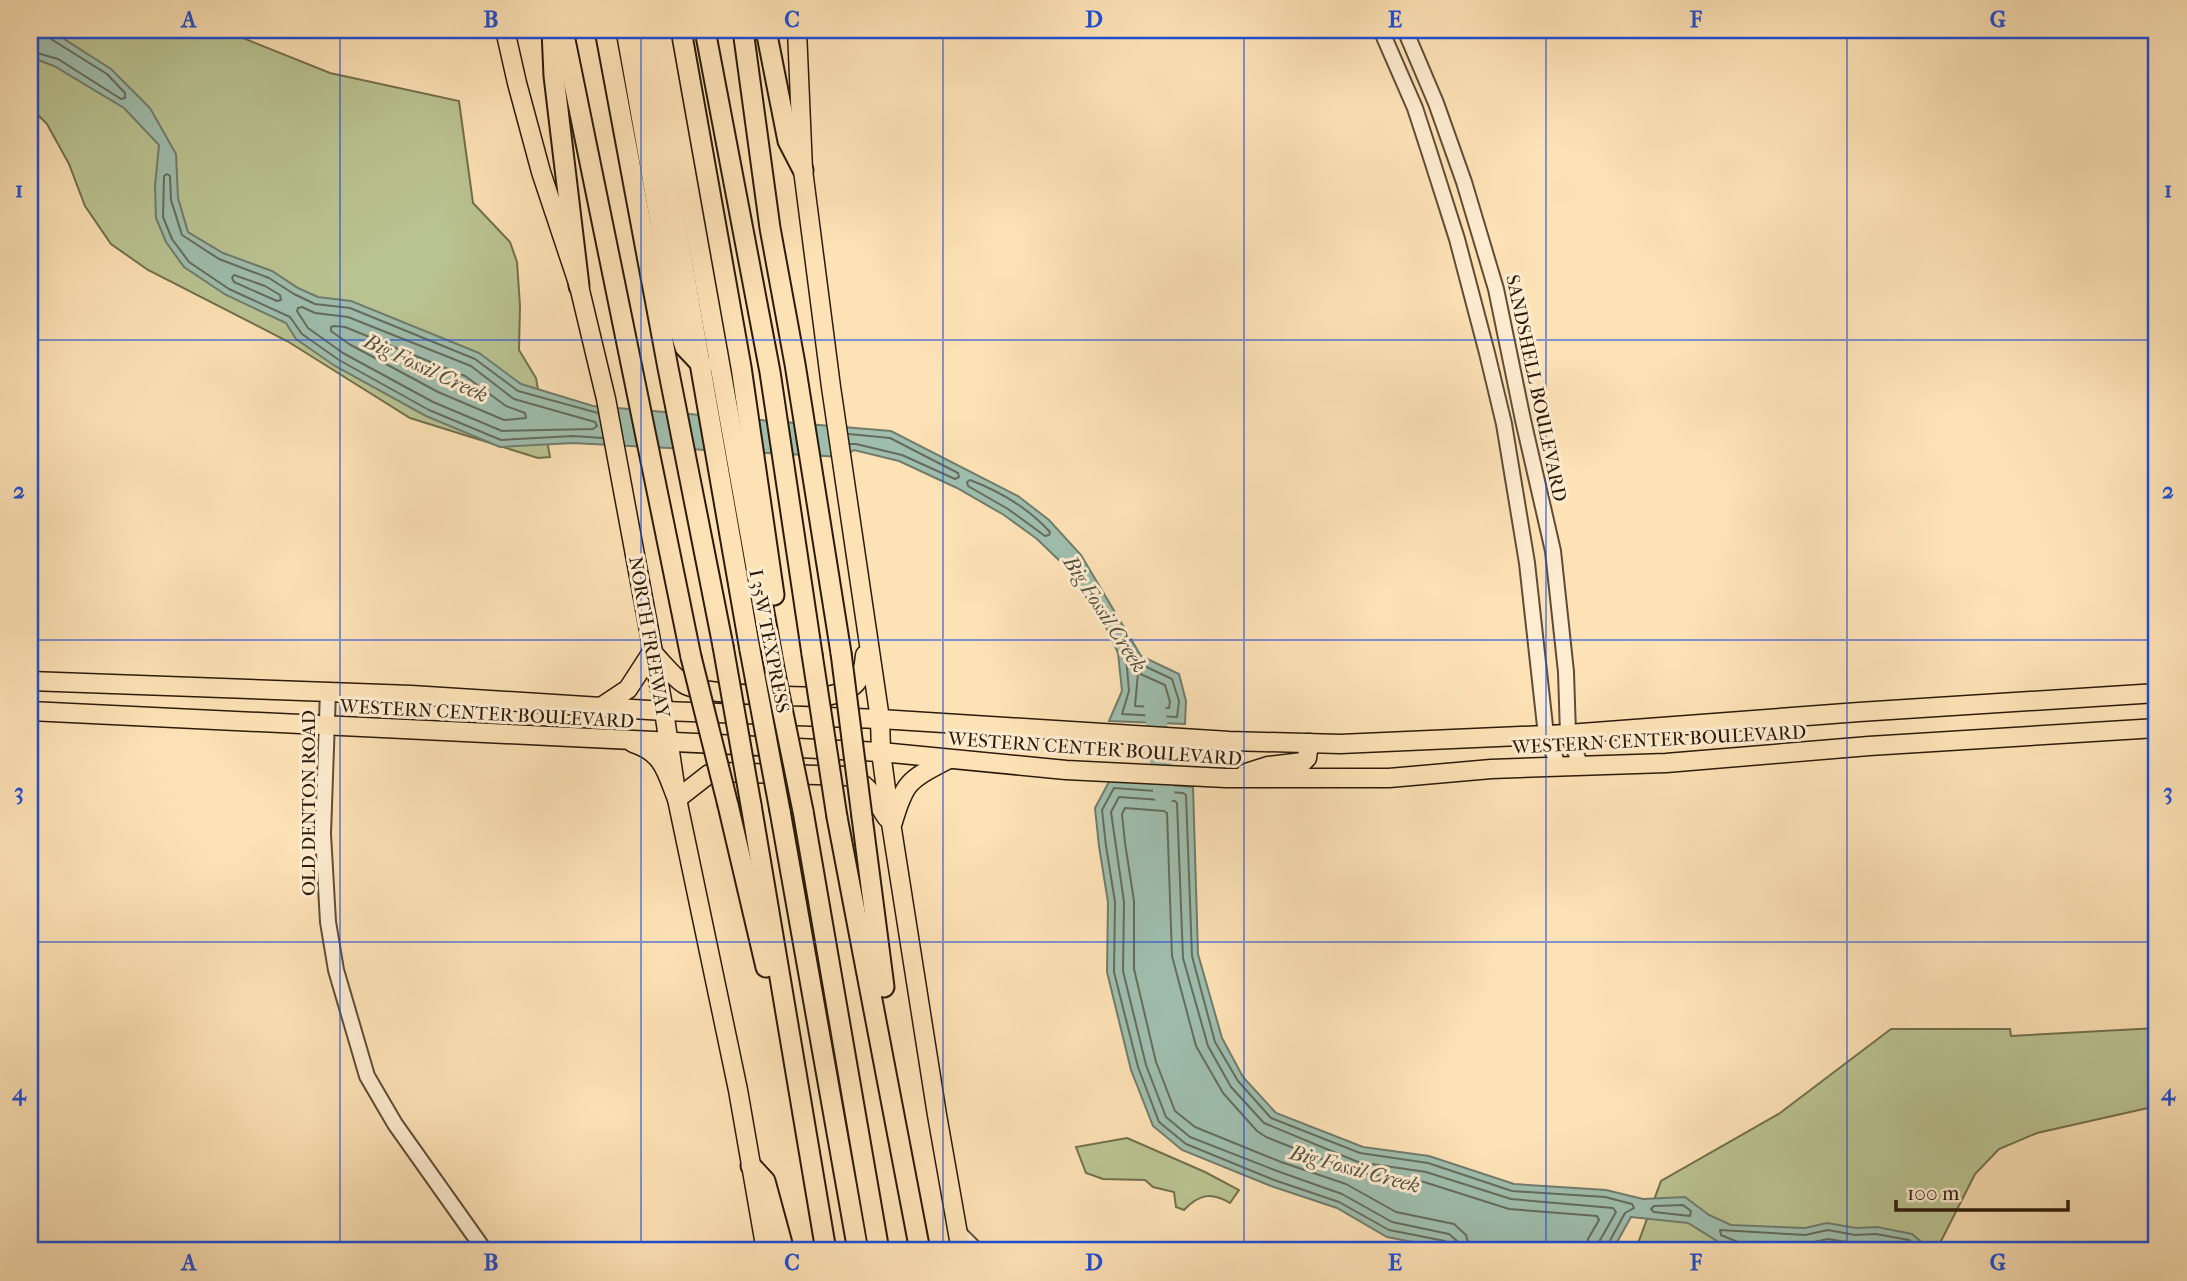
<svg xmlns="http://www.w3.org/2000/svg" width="2187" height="1281" viewBox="0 0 2187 1281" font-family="'IM FELL French Canon',serif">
<rect width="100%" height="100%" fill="#fde2b6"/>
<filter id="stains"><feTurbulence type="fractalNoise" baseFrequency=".00286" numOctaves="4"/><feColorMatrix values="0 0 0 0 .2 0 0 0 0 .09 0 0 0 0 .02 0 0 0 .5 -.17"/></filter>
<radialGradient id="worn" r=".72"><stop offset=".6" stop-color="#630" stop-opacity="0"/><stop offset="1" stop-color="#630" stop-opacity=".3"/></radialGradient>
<g fill="#bac492" stroke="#726f4e" stroke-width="2">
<polygon points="30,30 223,30 330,73 459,101 473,203 510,242 517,262 520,306 519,350 536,378 550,457 538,458 410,418 287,341 148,270 111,244 85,206 69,164 47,124 30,107"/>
<polygon points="2157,1028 2157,1106 2037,1133 1999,1149 1975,1174 1936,1251 1628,1251 1637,1246 1661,1181 1780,1113 1891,1029 2010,1029 2011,1036"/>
<path d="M1127 1138 1205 1172 1239 1190 1230 1203C1211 1192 1199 1194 1184 1210L1176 1207 1174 1192 1153 1187 1145 1180 1103 1179 1086 1173 1076 1147Z"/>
</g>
<g fill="#9fbeae" stroke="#717c6d" stroke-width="2">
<polygon points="30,30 50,30 111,69 150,108 176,154 178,198 188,232 223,253 272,271 298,288 318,297 351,301 479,353 521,384 593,406 891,431 1018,496 1049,520 1081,555 1141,656 1179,674 1186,701 1185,724 1109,721 1122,691 1118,653 1106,627 1066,567 1037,539 1004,515 957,488 899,461 854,450 843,457 573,443 500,447 426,416 335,366 296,339 286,323 226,295 184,267 166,242 156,218 155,186 159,145 124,108 54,66 30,57"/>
<polygon points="1110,780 1193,787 1198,954 1222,1038 1243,1077 1276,1113 1363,1147 1429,1156 1514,1184 1606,1190 1643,1199 1685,1197 1709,1215 1731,1225 1805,1228 1827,1223 1856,1228 1877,1227 1912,1234 1932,1251 1747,1251 1722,1244 1688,1223 1631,1217 1612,1251 1459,1251 1387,1237 1337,1208 1271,1186 1182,1150 1153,1126 1131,1070 1107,972 1108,902 1099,846 1095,808"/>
</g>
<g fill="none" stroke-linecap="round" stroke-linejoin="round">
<g stroke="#656c5c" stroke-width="2">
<polyline points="30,51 58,59 121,99 125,98 125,93 107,74 51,39 48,30"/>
<polygon points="234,275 265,286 280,295 281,300 277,301 234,282 232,278"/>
<polygon points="302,307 315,313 348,317 471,366 514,399 595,422 597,426 593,429 502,431 433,402 343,353 308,328 297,311 298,308"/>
<polygon points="334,326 345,327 465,376 506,406 525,413 526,418 504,420 438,392 349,344 331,331 331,327"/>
<polyline points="598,413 518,391 475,359 350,308 315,304 294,294 269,278 219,259 182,235 171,200 170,176 167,174 164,176 163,217 172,239 189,262 229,289 290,317 302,334 339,360 429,410 501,440 573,436 603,438"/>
<polyline points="849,434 890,438 958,473 959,477 955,479 902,455 856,444 850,444"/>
<path d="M970 480C999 491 1029 509 1050 532L1049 535 1045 536 1008 509 968 486 967 482Z"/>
<polygon points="1129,653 1138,663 1172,679 1179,701 1177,717 1122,714 1129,691 1126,656"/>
<polygon points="1138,673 1165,685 1170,702 1169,708 1135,706"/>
<polygon points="1683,1205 1691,1211 1690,1216 1654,1212 1651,1209 1654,1206"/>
<polyline points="1450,1251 1449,1245 1445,1241 1389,1230 1339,1202 1274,1180 1186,1144 1159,1122 1138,1067 1114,972 1115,902 1106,846 1102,810 1114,788 1183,793 1186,795 1192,956 1215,1042 1238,1081 1271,1118 1360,1153 1428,1163 1512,1191 1605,1197 1632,1204 1634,1208 1625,1213 1607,1246 1606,1251"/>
<polyline points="1459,1251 1457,1241 1449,1234 1392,1222 1342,1194 1277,1171 1190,1137 1166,1117 1146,1065 1123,971 1124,902 1111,812 1119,797 1175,801 1177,803 1183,958 1208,1046 1231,1087 1264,1123 1358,1162 1426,1172 1511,1199 1613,1208 1616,1212 1599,1242 1597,1251"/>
<polyline points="1470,1251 1466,1235 1454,1224 1396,1212 1346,1184 1281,1162 1195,1127 1175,1111 1156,1062 1134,969 1134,901 1125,843 1122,814 1125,808 1164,811 1167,813 1172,956 1196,1046 1223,1093 1257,1131 1266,1137 1354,1172 1424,1182 1509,1209 1597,1216 1599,1220 1588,1239 1587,1251"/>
<polyline points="1742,1251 1740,1243 1721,1235 1720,1230 1805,1235 1828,1230 1855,1235 1876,1234 1909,1240 1923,1251"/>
<polyline points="1751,1251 1751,1244 1754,1242 1805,1244 1828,1239 1854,1243 1876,1243 1909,1251"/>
</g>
<polyline stroke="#9fbeae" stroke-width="21" points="1154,698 1164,794"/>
<defs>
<g id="minor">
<polyline points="1381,30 1415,108 1429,151 1457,239 1487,353 1504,424 1527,563 1546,735 1559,767"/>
<polyline points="1405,30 1436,103 1464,182 1496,289 1523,420 1553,551 1566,672 1568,734 1581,766"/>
<polyline points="328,691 323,834 328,922 336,970 367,1076 395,1124 485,1251"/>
<polyline points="958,1232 977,1251"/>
</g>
<g id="major">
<polyline points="505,30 517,83 541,172 579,286 606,399 664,711 677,799 738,1090 766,1251"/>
<polyline points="797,30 803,170 831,387 880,719 881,752 888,804 937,1115 961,1251"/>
<path d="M652 652C662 662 672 676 684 684 703 696 795 696 822 697 850 692 863 686 865 655"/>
<polyline points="30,681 411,695 664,711 880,719 1229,741 1340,744 1568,734 1859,712 2157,693"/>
<polyline points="601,707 628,689 652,652"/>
<polyline points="30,711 881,752 1066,770 1226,778 1389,778 1491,769 1666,763 1869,746 2157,728"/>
<path d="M633 743C664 753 666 772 677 799L709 774 720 772 847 776C871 785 873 797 887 818"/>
<polyline points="1246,773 1268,766 1303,762 1307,758 1309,743"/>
<path d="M893 822C905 781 909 780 947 760"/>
</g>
<g id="highway">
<polyline points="552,30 554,76 579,286"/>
<polyline points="563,30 691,657"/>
<polyline points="605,30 668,368 723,646"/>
<polyline points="626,30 678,325 685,347 702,365"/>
<polyline points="642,30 750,650"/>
<polyline points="660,30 775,674"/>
<polyline points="681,30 741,367 774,595"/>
<polyline points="705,30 770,372 812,654"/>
<polyline points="743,30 770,228 795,364 841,653"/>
<polyline points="766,30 788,141 803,170"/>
<polyline points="728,805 766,967"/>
<polyline points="751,805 826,1251"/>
<polyline points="780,811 858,1251"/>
<polyline points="803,811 879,1251"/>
<polyline points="837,817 920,1251"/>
<polyline points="862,817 884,987"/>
<polyline points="751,1166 765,1181 784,1251"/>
</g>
</defs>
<use href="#minor" stroke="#604c36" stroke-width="18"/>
<use href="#major" stroke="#2b1a0b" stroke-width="21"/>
<use href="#highway" stroke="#2b1a0b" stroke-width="23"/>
<use href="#minor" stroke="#feecd0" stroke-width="14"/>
<use href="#major" stroke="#fde2b6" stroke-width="18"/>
<use href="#highway" stroke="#fde2b6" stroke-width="19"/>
<defs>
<g id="highway-bridge">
<polyline points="723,646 751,805"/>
<polyline points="750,650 780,811"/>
<polyline points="841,653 862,817"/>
<polyline points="812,654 837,817"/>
<polyline points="691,657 728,805"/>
<polyline points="775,674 803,811"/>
</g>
</defs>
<use href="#highway-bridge" stroke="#2b1a0b" stroke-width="23" stroke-linecap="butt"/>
<use href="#highway-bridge" stroke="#fde2b6" stroke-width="19"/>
</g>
<path fill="none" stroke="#1d4ed8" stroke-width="2" stroke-opacity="0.55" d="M340 30V1251M641 30V1251M943 30V1251M1244 30V1251M1546 30V1251M1847 30V1251M30 340H2157M30 640H2157M30 942H2157"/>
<g text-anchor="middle" stroke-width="6" stroke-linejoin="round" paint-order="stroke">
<g font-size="19" fill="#2b1a0b" stroke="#feecd0">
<text transform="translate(1537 388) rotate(78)" y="7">SANDSHELL BOULEVARD</text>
<text transform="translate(650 637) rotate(80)" y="7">NORTH FREEWAY</text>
<text transform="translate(770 641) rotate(79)" y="7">I 35W TEXPRESS</text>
<text transform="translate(487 713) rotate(3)" y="7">WESTERN CENTER BOULEVARD</text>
<text transform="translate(1659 739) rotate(-3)" y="7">WESTERN CENTER BOULEVARD</text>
<text transform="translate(1095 748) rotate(4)" y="7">WESTERN CENTER BOULEVARD</text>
<text transform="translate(308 803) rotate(-90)" y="7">OLD DENTON ROAD</text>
</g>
<g font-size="21" font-style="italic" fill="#545344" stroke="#feecd0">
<text transform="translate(426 368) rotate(25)" y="7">Big Fossil Creek</text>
<text transform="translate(1105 614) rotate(57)" y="7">Big Fossil Creek</text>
<text transform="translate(1355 1169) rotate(15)" y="7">Big Fossil Creek</text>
</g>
</g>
<rect width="2187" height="1281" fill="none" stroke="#fde2b6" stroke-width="77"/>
<path d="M1896 1200v10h172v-10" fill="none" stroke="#2b1a0b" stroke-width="3.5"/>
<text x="1907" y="1200" font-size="21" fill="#2b1a0b" stroke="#feecd0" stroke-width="5" paint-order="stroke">100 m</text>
<rect x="38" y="38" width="2110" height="1204" fill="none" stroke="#1d4ed8" stroke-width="2.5"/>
<g font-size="23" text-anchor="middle" font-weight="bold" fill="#1d4ed8">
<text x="189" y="27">A</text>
<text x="491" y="27">B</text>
<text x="792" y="27">C</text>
<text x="1094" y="27">D</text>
<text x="1395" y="27">E</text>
<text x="1696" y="27">F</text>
<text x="1998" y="27">G</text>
<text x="19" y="197">1</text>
<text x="2168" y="197">1</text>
<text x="19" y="498">2</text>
<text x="2168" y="498">2</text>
<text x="19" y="799">3</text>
<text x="2168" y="799">3</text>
<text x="19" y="1100">4</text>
<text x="2168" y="1100">4</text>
<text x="189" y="1270">A</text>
<text x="491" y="1270">B</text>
<text x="792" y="1270">C</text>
<text x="1094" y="1270">D</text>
<text x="1395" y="1270">E</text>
<text x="1696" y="1270">F</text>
<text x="1998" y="1270">G</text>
</g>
<rect width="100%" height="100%" filter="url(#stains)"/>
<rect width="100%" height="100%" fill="url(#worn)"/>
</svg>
